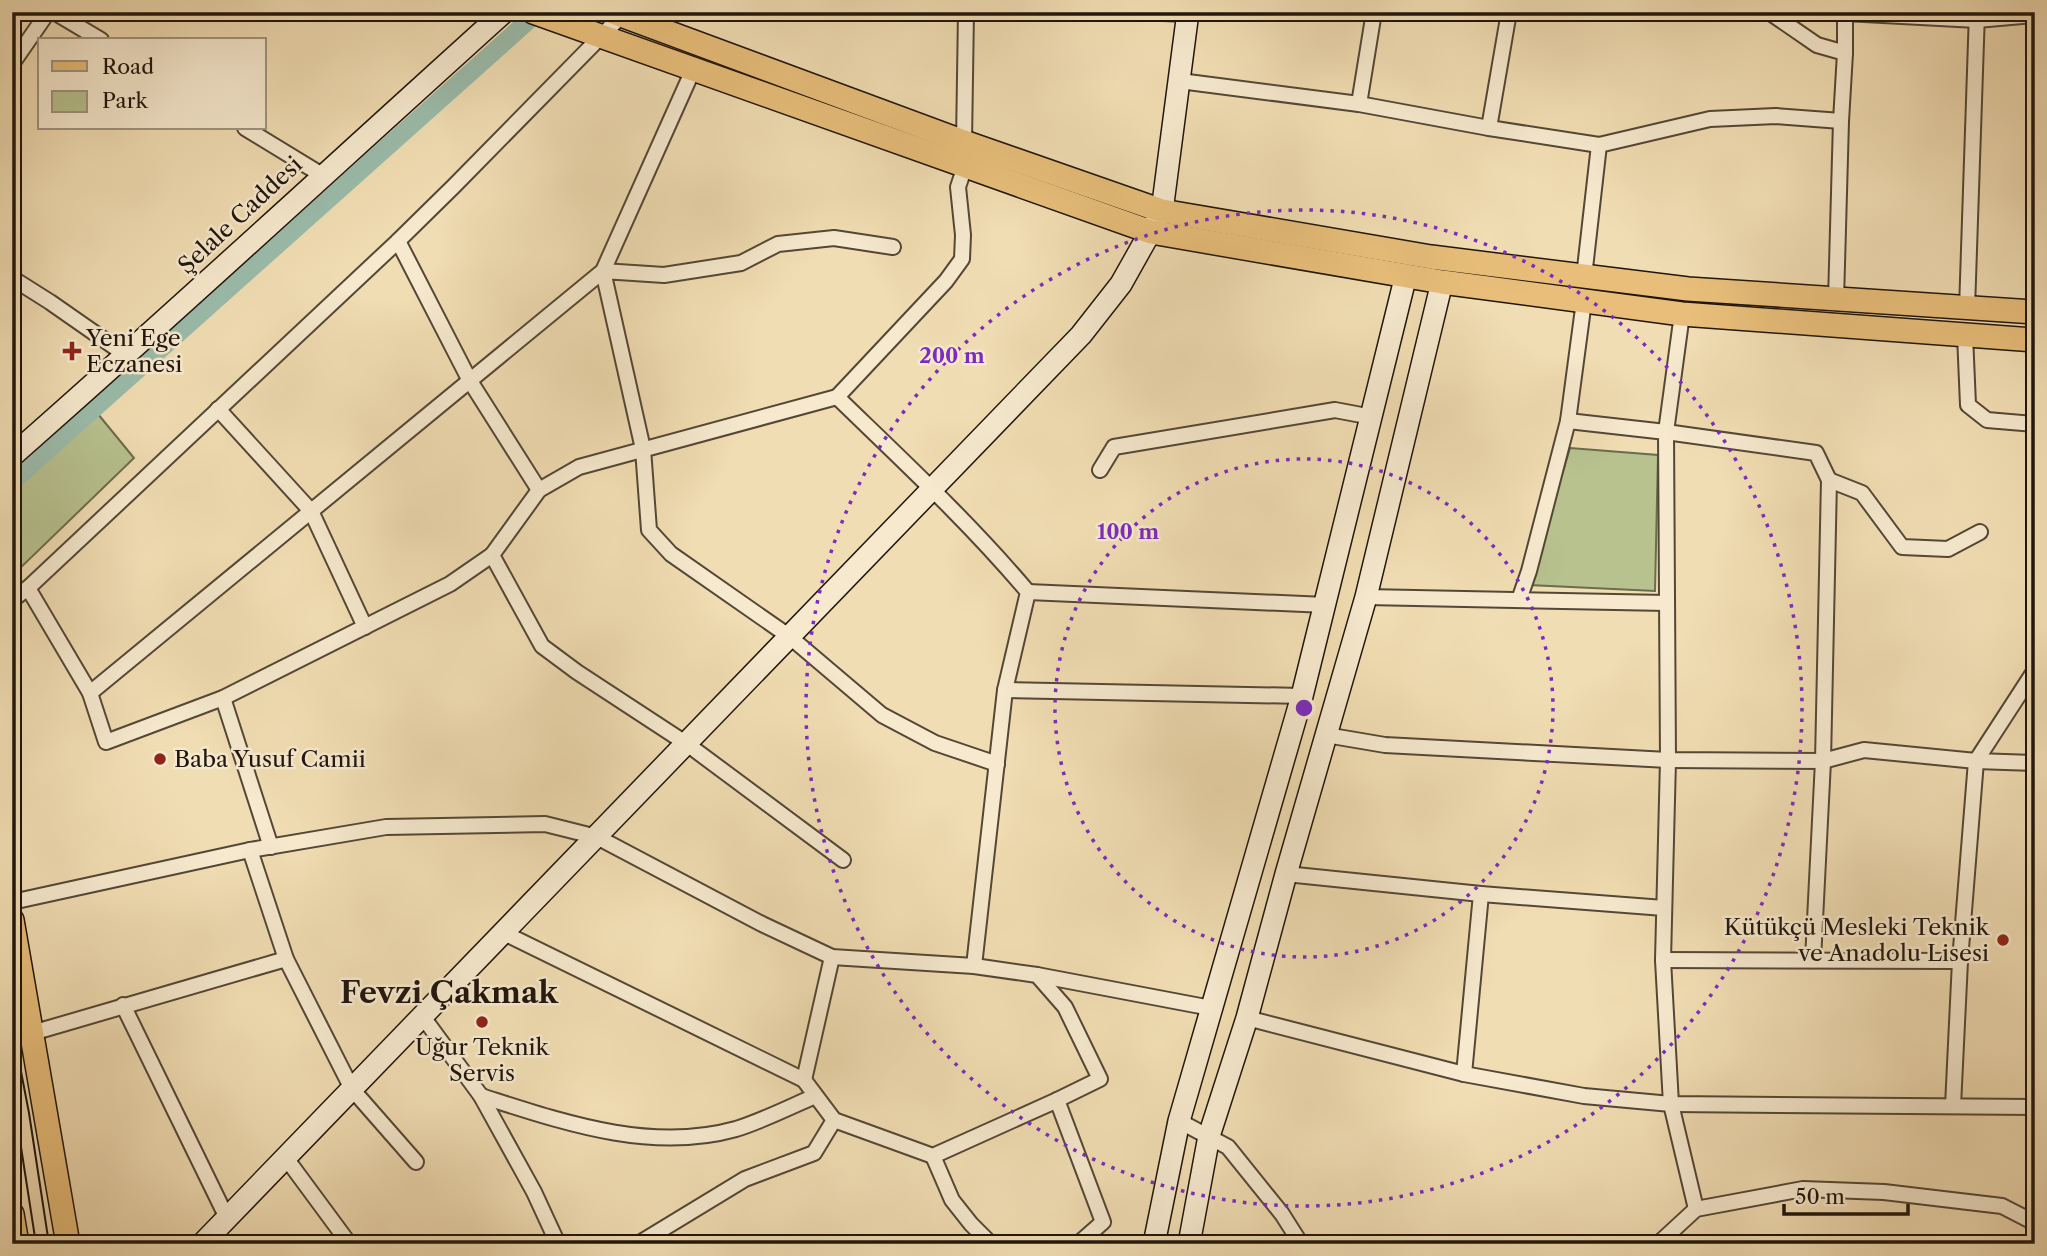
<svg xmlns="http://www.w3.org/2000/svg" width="2047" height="1256" viewBox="0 0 2047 1256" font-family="'Libre Caslon Text',serif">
<rect width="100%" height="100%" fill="#f1ddb3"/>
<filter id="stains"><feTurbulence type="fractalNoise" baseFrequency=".00286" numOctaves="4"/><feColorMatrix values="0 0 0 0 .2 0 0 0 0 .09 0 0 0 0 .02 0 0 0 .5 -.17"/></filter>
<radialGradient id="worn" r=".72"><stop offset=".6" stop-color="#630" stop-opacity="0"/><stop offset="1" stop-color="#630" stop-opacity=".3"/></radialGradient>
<g fill="#b7c28f" stroke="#6c6c4e" stroke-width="2">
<polygon points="98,414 134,458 12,576 12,492"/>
<polygon points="1570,448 1658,455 1655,591 1529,585"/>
</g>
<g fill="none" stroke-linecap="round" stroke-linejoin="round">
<polyline stroke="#9bbcab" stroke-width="18" points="12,482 528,21"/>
<defs>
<g id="street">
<polyline points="54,12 101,40"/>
<polyline points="1138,12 1188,14"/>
<polyline points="1769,12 1817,45 1845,53 1841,121 1836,300"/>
<polyline points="1845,13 1977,20 2035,15"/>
<polyline points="1845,53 1845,12"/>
<polyline points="12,64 48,12"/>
<polyline points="1180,81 1359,104 1489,128 1599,145 1710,119 1776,116 1841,121"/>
<polyline points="1359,104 1374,12"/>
<polyline points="245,128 322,175"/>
<polyline points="1489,128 1509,12"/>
<polyline points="964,142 966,12"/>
<polyline points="398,241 470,381 539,490"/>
<polyline points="893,247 834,238 778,244 741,263 664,275 603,271 643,449 649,530 671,554 790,637 882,715 935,743 997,764"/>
<polyline points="1584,277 1599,145"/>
<polyline points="12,278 50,302 126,355"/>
<polyline points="1967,309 1977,12"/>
<polyline points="1682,314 1666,432 1816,453 1829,480 1823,761 1813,960"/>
<polyline points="1965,335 1968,405 1987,420 2035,424"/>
<polyline points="837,397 946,281 962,259 963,235 958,187 965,166"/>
<polyline points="218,409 311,511 365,627"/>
<polyline points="1568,421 1666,432 1668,760 1663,960 1671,1104 1696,1209"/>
<polyline points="1100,470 1114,447 1335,410 1372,417"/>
<polyline points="1829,480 1862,493 1902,547 1948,549 1980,532"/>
<polyline points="492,555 542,646 577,672 687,744 843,860"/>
<path d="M28 588 90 693 106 742 223 698 450 584 492 555 539 490 579 467 837 397C902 460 969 522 1028 592L1005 690 974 966"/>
<polyline points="1028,592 1326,605"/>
<polyline points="1366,597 1667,603"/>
<polyline points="12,600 28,588 398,241 454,186 625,12"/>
<polyline points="1519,600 1529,571 1568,421 1584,301"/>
<polyline points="1005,690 1302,696"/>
<polyline points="90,693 603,271 693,70"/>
<polyline points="223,698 271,847"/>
<polyline points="1326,735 1385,745 1668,760 1823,761 1864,750 1976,761 2035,763"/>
<polyline points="250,850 286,959 352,1089 416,1162"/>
<polyline points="1286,874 1481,894 1664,908"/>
<polyline points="12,902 250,850 386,827 545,824 597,837 762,924 832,957 974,966 1037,975 1065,1007 1100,1079 1053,1102 933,1156 834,1120 804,1080 504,933"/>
<polyline points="1663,960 1960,961"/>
<polyline points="1037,975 1211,1008"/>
<polyline points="123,1005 227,1218"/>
<polyline points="423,1017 481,1096 534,1192 558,1244"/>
<polyline points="1247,1018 1464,1074 1584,1096 1671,1104 2035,1107"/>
<polyline points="32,1033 286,959"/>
<polyline points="1464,1074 1481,894"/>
<polyline points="804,1080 832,957"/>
<path d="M481 1096C563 1122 650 1153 736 1129 762 1121 790 1107 815 1096"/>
<polyline points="1057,1100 1103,1222 1078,1244"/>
<polyline points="1953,1106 1960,961 1976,761 2035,670"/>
<polyline points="1179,1121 1228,1147 1282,1214 1301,1244"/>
<polyline points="933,1156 952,1200 971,1224 991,1244"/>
<polyline points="286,1158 348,1242 355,1244"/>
<polyline points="638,1244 745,1179 814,1153 834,1120"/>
<polyline points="1658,1244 1696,1209 1803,1189 1884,1192 2002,1206 2035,1223"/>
</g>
<g id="secondary">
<path d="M12 456C178 310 340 160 504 12"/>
<polyline points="202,1244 1081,335 1121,284 1162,211 1188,12"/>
<polyline points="1154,1244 1179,1121 1302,696 1406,275"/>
<polyline points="1189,1244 1209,1136 1247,1018 1286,874 1366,597 1442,282"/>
</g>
<g id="primary">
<polyline points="533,12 1151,232 1442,282 1682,314 2035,340"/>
<polyline points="613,12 964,142 1162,211 1431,257 1688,289 2035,312"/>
<polyline points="12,920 68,1244"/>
<polyline points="12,1214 17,1244"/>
</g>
</defs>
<use href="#street" stroke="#544736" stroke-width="18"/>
<use href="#secondary" stroke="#20150d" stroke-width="24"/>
<use href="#primary" stroke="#20150d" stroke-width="26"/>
<use href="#street" stroke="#f6e9ce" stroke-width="14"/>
<use href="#secondary" stroke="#f6e9ce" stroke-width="21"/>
<use href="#primary" stroke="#e8be7a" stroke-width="23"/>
<g stroke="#20150d" stroke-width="2">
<polyline points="12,1025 29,1113 49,1244"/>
<polyline points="12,1089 36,1244"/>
</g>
</g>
<g fill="none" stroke="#7b2cbf" stroke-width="3.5" stroke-dasharray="3.5 7">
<circle cx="1304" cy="708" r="249"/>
<circle cx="1304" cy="708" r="498"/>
</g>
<g fill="#8f2418" stroke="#f6e9ce" stroke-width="2.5">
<path d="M68.5 340.5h7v7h7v7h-7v7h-7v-7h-7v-7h7z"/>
<circle cx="160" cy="759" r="7"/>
<circle cx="2003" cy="940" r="7"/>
<circle cx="482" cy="1022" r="7"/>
</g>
<g text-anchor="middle" stroke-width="5" stroke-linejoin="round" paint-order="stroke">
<g font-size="23" fill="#20150d" stroke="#f6e9ce">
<text transform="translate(240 215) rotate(-43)" y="8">Şelale Caddesi</text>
</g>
<g font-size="23" fill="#20150d" stroke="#f6e9ce" text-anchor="start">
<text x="86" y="346">Yeni Ege<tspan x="86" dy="26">Eczanesi</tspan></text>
<text x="174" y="767">Baba Yusuf Camii</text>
<text x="1989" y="935" text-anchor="end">Kütükçü Mesleki Teknik<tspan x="1989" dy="26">ve Anadolu Lisesi</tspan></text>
<text x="482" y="1055" text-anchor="middle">Uğur Teknik<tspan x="482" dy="26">Servis</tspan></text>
</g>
<g font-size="30" font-weight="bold" fill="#20150d" stroke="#f6e9ce">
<text x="449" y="1003">Fevzi Çakmak</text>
</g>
</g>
<circle cx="1304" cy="708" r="10" fill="#7b2cbf" stroke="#f6e9ce" stroke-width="3.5"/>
<g font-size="21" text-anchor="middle" font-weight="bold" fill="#7b2cbf" stroke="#f6e9ce" stroke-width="5" stroke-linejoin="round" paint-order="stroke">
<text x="952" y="363">200 m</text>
<text x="1128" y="539">100 m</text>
</g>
<rect width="2047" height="1256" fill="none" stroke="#f1ddb3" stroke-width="42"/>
<rect x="14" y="14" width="2019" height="1228" fill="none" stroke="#20150d" stroke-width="3.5"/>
<rect x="21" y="21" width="2005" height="1214" fill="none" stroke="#20150d" stroke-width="2"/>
<rect x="38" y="38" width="228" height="91" fill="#f6e9ce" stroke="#a09481" stroke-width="2"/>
<rect x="52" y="61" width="35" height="10" fill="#e8be7a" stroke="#a09481" stroke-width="2"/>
<text x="102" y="74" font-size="21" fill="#20150d">Road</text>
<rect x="52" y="91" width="35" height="21" fill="#b7c28f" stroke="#a09481" stroke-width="2"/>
<text x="102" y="108" font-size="21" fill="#20150d">Park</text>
<path d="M1784 1204v10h124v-10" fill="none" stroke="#20150d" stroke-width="3.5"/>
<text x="1795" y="1204" font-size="21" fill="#20150d" stroke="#f6e9ce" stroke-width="5" paint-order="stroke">50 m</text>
<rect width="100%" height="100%" filter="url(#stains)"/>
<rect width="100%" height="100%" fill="url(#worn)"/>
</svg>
